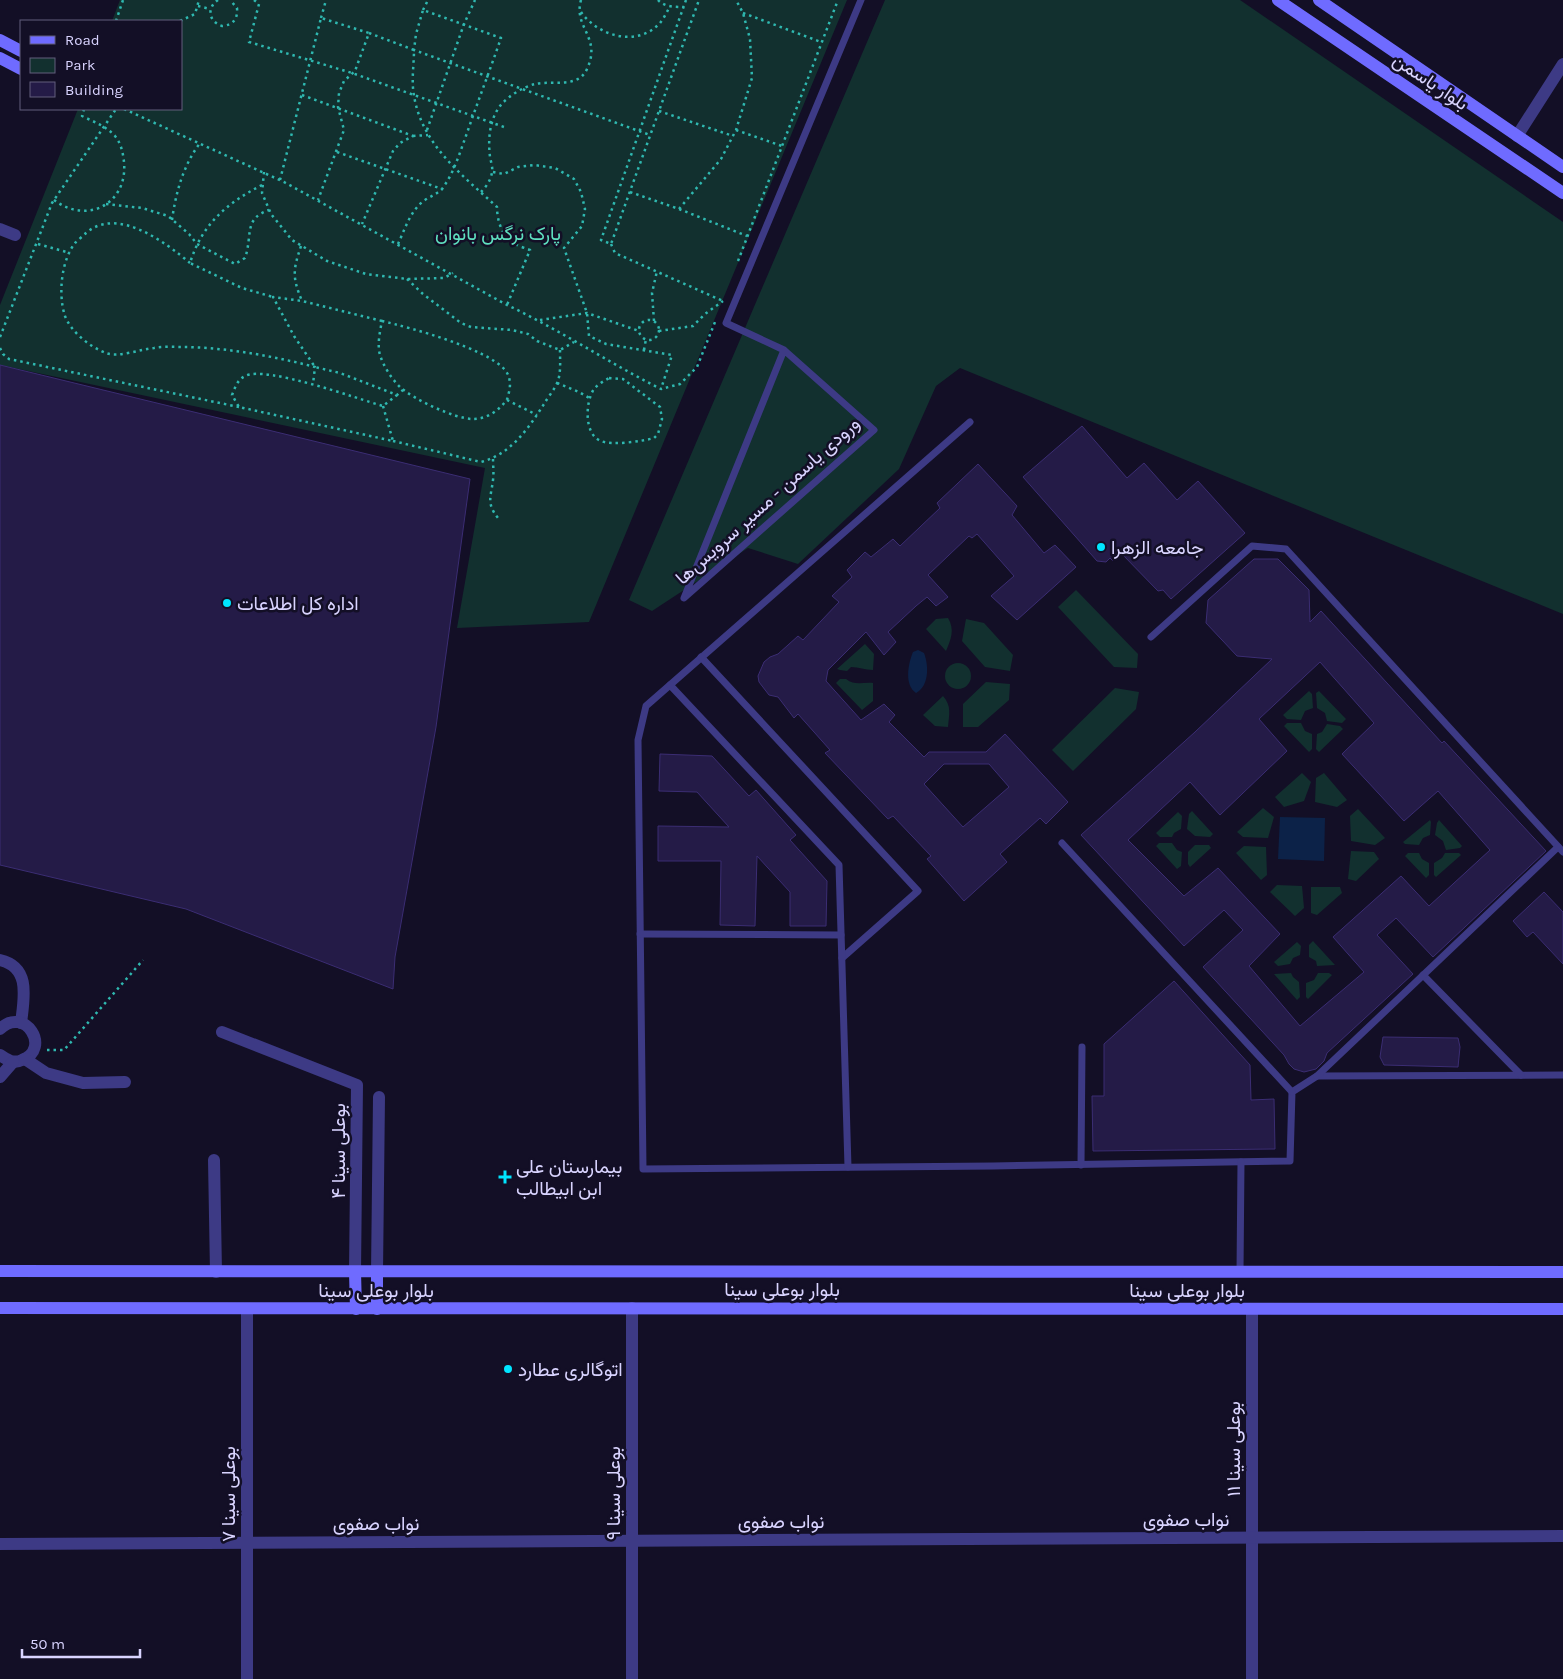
<svg xmlns="http://www.w3.org/2000/svg" width="1563" height="1679" viewBox="0 0 1563 1679" font-family="Karla,Vazirmatn,sans-serif">
<rect width="100%" height="100%" fill="#130f26"/>
<g fill="#12302f">
<polygon points="120,0 847,0 589,622 457,628 485,468 0,365 0,305 78,109 181,109 181,21 112,21"/>
<polygon points="885,0 1240,0 1563,222 1563,614 960,368 936,386 899,469 798,564 748,548 652,611 629,600"/>
<polygon points="1076,590 1138,654 1137,668 1114,667 1058,607"/>
<path d="M948 618C955 630 951 639 946 651L926 629 936 619Z"/>
<polygon points="966,619 984,623 1013,655 1010,671 985,667 962,641"/>
<path d="M865 644 874 654 873 670C865 670 859 667 851 667L847 671 840 670 837 669Z"/>
<circle cx="958" cy="676" r="13"/>
<path d="M840 679H846C855 686 863 682 873 683V701L862 710 836 683Z"/>
<polygon points="986,682 1010,684 1009,700 978,727 963,727 963,704"/>
<polygon points="1115,688 1139,692 1136,709 1073,771 1052,750"/>
<polygon points="1309,691 1312,694 1313,708 1305,711 1301,720 1287,719 1283,715"/>
<polygon points="1319,691 1346,719 1342,723 1327,721 1325,713 1317,708 1316,693"/>
<path d="M943 696C952 706 949 715 948 727L935 726 923 715Z"/>
<polygon points="1287,723 1301,723 1305,731 1312,734 1312,749 1309,752 1284,726"/>
<polygon points="1327,724 1340,726 1343,729 1319,752 1316,749 1317,734 1322,732"/>
<polygon points="1302,773 1311,782 1304,801 1284,807 1275,797"/>
<polygon points="1324,773 1347,800 1337,807 1315,802 1316,778"/>
<polygon points="1263,808 1274,817 1268,838 1243,837 1237,832"/>
<polygon points="1358,809 1385,838 1375,845 1351,841 1350,816"/>
<polygon points="1192,811 1213,834 1210,837 1195,836 1187,829 1189,814"/>
<polygon points="1178,812 1182,816 1181,829 1174,833 1172,837 1160,837 1156,833"/>
<polygon points="1430,820 1431,822 1430,835 1423,838 1419,845 1405,844 1403,842"/>
<polygon points="1439,820 1462,846 1460,848 1446,850 1443,841 1435,835 1437,823"/>
<polygon points="1159,843 1172,843 1177,850 1182,852 1181,866 1177,869 1156,846"/>
<polygon points="1195,845 1209,845 1211,848 1190,867 1188,864 1188,852"/>
<polygon points="1244,846 1266,847 1267,875 1261,880 1236,853"/>
<polygon points="1351,851 1374,852 1379,859 1356,881 1348,879"/>
<polygon points="1408,853 1419,853 1422,859 1429,863 1429,875 1426,878 1405,856"/>
<polygon points="1445,853 1459,853 1461,855 1436,877 1434,875 1434,863 1442,858"/>
<polygon points="1277,885 1302,886 1304,908 1295,916 1270,892"/>
<polygon points="1311,887 1340,887 1342,893 1317,915 1311,913"/>
<polygon points="1313,941 1335,965 1317,966 1316,961 1309,957 1309,945"/>
<polygon points="1297,942 1301,946 1300,955 1293,958 1290,964 1278,966 1274,962"/>
<polygon points="1291,973 1293,977 1299,982 1300,997 1297,1000 1274,974"/>
<polygon points="1318,973 1329,973 1332,975 1308,999 1306,997 1306,983 1314,980"/>
</g>
<g fill="#0c2248">
<path d="M918 650 924 653C929 666 929 686 916 693 904 685 908 664 913 652Z"/>
<polygon points="1280,817 1325,818 1324,861 1278,859"/>
</g>
<g fill="#241b47" stroke="#3b2d73" fill-rule="evenodd">
<polygon points="0,365 470,479 436,727 395,957 393,989 186,909 0,865"/>
<polygon points="1082,426 1127,478 1144,463 1177,500 1198,481 1245,533 1171,599 1163,590 1158,591 1121,553 1113,561 1110,558 1106,562 1097,561 1023,477"/>
<path d="M978 464 1017 506 1012 515 1044 553 1055 545 1076 567 1017 620 991 596 1014 576 977 534 972 538 969 536 928 575 948 597 936 606 927 597 916 606 888 632 896 642 884 655 866 632 828 670 826 681 861 720 884 704 895 715 889 722 924 757 929 752H986L1005 734 1068 802 1046 824 1040 818 1000 854 1007 862 964 901 927 859 931 856 893 816 888 819 825 753 830 750 798 714 794 718 778 697 769 695 759 682 758 676 764 662 770 657 778 654 798 636 803 640 839 602 832 596 852 577 847 570 865 552 871 557 893 539 900 546 940 508 937 503ZM944 764H989L1009 787 963 827 924 784Z"/>
<path d="M1254 559H1278L1309 590 1310 622 1321 611 1442 743 1444 741 1546 851 1433 957 1396 918 1377 935 1413 974 1327 1053 1324 1061 1316 1069 1304 1072 1294 1069 1289 1064 1284 1055 1203 967 1243 930 1224 910 1184 946 1081 835 1195 732 1272 659 1237 656 1206 623 1208 600ZM1320 662 1374 723 1342 754 1404 821 1438 791 1490 850 1429 906 1401 876 1333 937 1364 972 1300 1026 1249 966 1280 934 1218 868 1184 896 1128 840 1190 782 1220 815 1287 751 1259 719Z"/>
<polygon points="660,754 712,756 749,796 756,790 796,835 790,840 827,881 826,926 790,926 790,892 757,856 755,926 720,925 721,861 658,861 658,826 729,827 697,792 659,791"/>
<polygon points="1544,892 1563,912 1563,964 1533,932 1527,937 1513,921"/>
<polygon points="1174,981 1250,1065 1251,1100 1274,1099 1275,1149 1093,1151 1092,1096 1104,1096 1104,1044"/>
<polygon points="1383,1037 1458,1038 1460,1047 1458,1067 1384,1065 1380,1057"/>
</g>
<g fill="none" stroke-linecap="round" stroke-linejoin="round">
<g stroke="#2fb8b0" stroke-width="2.5" stroke-dasharray="2.5 4" stroke-linecap="butt">
<path d="M218 0C206 8 209 22 222 26 233 25 238 19 237 8L230 0"/>
<polyline points="254,0 259,4 249,42 352,73 504,127"/>
<path d="M658 0C664 7 675 7 684 7"/>
<polyline points="686,0 601,240 611,244 699,0"/>
<polyline points="198,6 210,9"/>
<polyline points="423,10 428,0"/>
<path d="M581 12C598 36 637 48 660 23 664 18 667 12 670 6"/>
<polyline points="743,13 821,42"/>
<polyline points="321,18 326,0"/>
<polyline points="116,21 123,0"/>
<polyline points="180,21 195,14 199,0"/>
<path d="M369 33 414 50C414 62 412 76 413 88 418 142 460 173 497 207 497 219 501 234 512 242 517 246 525 248 530 250L507 305"/>
<polyline points="302,95 413,136 400,143 393,151 362,224"/>
<path d="M124 109 284 182 507 305C560 330 609 363 661 389L680 384 697 367 715 322"/>
<polyline points="659,111 733,136"/>
<polyline points="427,130 464,24 475,0"/>
<polyline points="736,130 782,146"/>
<polyline points="413,136 428,135"/>
<path d="M337 152 442 189C454 173 460 152 467 133 478 101 490 70 501 38L423 10 416 34 414 50 650 135"/>
<polyline points="264,172 262,193 271,214 292,240 327,261 366,274 407,279 444,278 453,273"/>
<polyline points="493,172 504,174 518,167 534,165 555,168 574,179 581,192 585,209 582,226 564,248 587,313 589,336 606,344 672,355 661,389"/>
<polyline points="280,180 321,18 369,33 355,71 344,81 339,93 338,107 344,130 318,200"/>
<path d="M262 185C227 203 202 224 190 263L242 288 273 297"/>
<path d="M481 192C486 187 491 180 492 172 493 168 491 162 490 157 488 140 489 121 500 106 508 96 523 87 535 84 552 80 578 89 587 69 602 37 573 28 581 0"/>
<polyline points="630,192 679,209 747,236"/>
<path d="M54 200C87 225 128 204 124 162 123 153 121 143 115 136 106 126 94 122 82 116L84 109"/>
<path d="M106 204 142 208 168 216 189 234 197 244 235 264 245 258C253 235 243 219 269 210"/>
<polyline points="679,209 721,159 736,130 752,78 750,39 743,13 736,0"/>
<path d="M172 220C176 192 183 166 200 143"/>
<polyline points="38,244 70,253"/>
<path d="M398 244C405 229 411 209 425 200 431 196 437 194 442 189"/>
<polyline points="611,244 615,253 723,301"/>
<path d="M301 246C293 270 292 277 302 301"/>
<polyline points="738,261 838,0"/>
<path d="M190 263C165 242 117 206 86 233 83 236 78 240 75 243 61 261 58 295 65 316 71 332 90 347 106 353 118 358 141 349 154 348 164 346 175 347 185 347 229 348 273 356 315 367L313 384"/>
<polyline points="407,279 423,294 461,323 471,327 512,330 528,334 537,341 560,350 574,342"/>
<polyline points="540,320 587,313 639,331"/>
<circle cx="649" cy="330" r="10"/>
<path d="M382 321C411 328 486 348 505 370 510 376 511 384 509 392 508 396 508 399 505 402 497 412 486 419 473 419 455 419 413 399 400 387 391 378 384 367 380 355 377 345 380 331 382 321Z"/>
<polyline points="382,321 302,301 273,297 294,336 315,367 340,373 397,395 403,390"/>
<polyline points="654,321 652,293 657,271"/>
<polyline points="659,331 693,326 705,314 723,301"/>
<polyline points="0,337 52,203 116,109"/>
<polyline points="0,348 3,354 9,359 239,407"/>
<polyline points="644,350 646,339"/>
<path d="M609 378 623 379 660 407 662 419 658 434 654 438C643 441 612 446 601 441 584 435 585 402 594 389 598 384 604 381 609 378Z"/>
<polyline points="557,383 579,392 591,399"/>
<polyline points="507,400 537,415"/>
<path d="M383 406 393 441 239 407 232 395C235 388 237 380 245 376 265 365 358 399 383 406L397 395"/>
<path d="M393 441 481 462C511 454 528 429 544 404 548 397 555 389 558 381 561 371 560 361 560 350"/>
<path d="M493 459C493 466 494 473 493 480 491 497 486 503 498 518"/>
<polyline points="47,1050 64,1050 143,960"/>
</g>
<g stroke="#3d3a85" stroke-width="7">
<polyline points="784,350 684,598 874,430 784,350 726,323 861,0"/>
<polyline points="970,422 646,706 638,740 643,1169 993,1166 1290,1161 1292,1092 1317,1076 1563,1075"/>
<polyline points="1151,637 1252,546 1286,549 1563,852"/>
<polyline points="701,657 918,891 842,958"/>
<polyline points="670,685 839,865 848,1167"/>
<polyline points="1062,843 1292,1092"/>
<polyline points="640,934 841,935"/>
<polyline points="1423,975 1521,1075"/>
<polyline points="1317,1076 1558,847"/>
<polyline points="1081,1165 1082,1047"/>
<polyline points="1240,1272 1241,1162"/>
</g>
<g stroke="#3d3a85" stroke-width="12">
<polyline points="1517,136 1563,64"/>
<polyline points="0,229 15,235"/>
<path d="M0 960C31 967 24 998 21 1023"/>
<path d="M0 1029C25 1005 52 1049 22 1060 14 1064 7 1060 0 1055"/>
<polyline points="222,1032 357,1085 355,1272"/>
<polyline points="25,1059 46,1073 83,1083 125,1082"/>
<polyline points="0,1077 13,1062"/>
<polyline points="214,1160 216,1272"/>
<polyline points="377,1272 379,1097"/>
<polyline points="1252,1309 1252,1679"/>
<polyline points="0,1544 1563,1536"/>
<polyline points="247,1679 247,1309"/>
<polyline points="632,1679 632,1308"/>
</g>
<g stroke="#6f6bff" stroke-width="12">
<polyline points="1278,0 1563,193"/>
<polyline points="1319,0 1563,167"/>
<polyline points="0,40 21,51"/>
<polyline points="0,58 21,69"/>
<polyline points="0,1271 1563,1272"/>
<polyline points="355,1272 356,1309"/>
<polyline points="377,1272 377,1309"/>
<polyline points="0,1308 1563,1309"/>
</g>
</g>
<g fill="#00e5ff" stroke="#130f26" stroke-width="2">
<circle cx="1101" cy="547" r="5"/>
<circle cx="227" cy="603" r="5"/>
<path d="M502.5 1169.5h5v5h5v5h-5v5h-5v-5h-5v-5h5z"/>
<circle cx="508" cy="1369" r="5"/>
</g>
<g text-anchor="middle" stroke-width="5" stroke-linejoin="round" paint-order="stroke">
<g font-size="19" fill="#d9d4ff" stroke="#130f26">
<text transform="translate(1431 81) rotate(34)" y="7">بلوار یاسمن</text>
<text transform="translate(767 500) rotate(-42)" y="7">ورودی یاسمن - مسیر سرویس‌ها</text>
<text transform="translate(338 1151) rotate(-90)" y="7">بوعلی سینا ۴</text>
<text x="782" y="1296">بلوار بوعلی سینا</text>
<text x="376" y="1297">بلوار بوعلی سینا</text>
<text x="1187" y="1297">بلوار بوعلی سینا</text>
<text transform="translate(1233 1449) rotate(-90)" y="7">بوعلی سینا ۱۱</text>
<text transform="translate(613 1493) rotate(-90)" y="7">بوعلی سینا ۹</text>
<text transform="translate(228 1494) rotate(-90)" y="7">بوعلی سینا ۷</text>
<text x="1186" y="1526">نواب صفوی</text>
<text x="781" y="1528">نواب صفوی</text>
<text x="376" y="1530">نواب صفوی</text>
</g>
<g font-size="19" fill="#5fe0c0" stroke="#130f26">
<text x="498" y="240">پارک نرگس بانوان</text>
</g>
<g font-size="19" fill="#d9d4ff" stroke="#130f26" text-anchor="start">
<text x="1111" y="554">جامعه الزهرا</text>
<text x="237" y="610">اداره کل اطلاعات</text>
<text x="516" y="1173">بیمارستان علی<tspan x="516" dy="22">ابن ابیطالب</tspan></text>
<text x="518" y="1376">اتوگالری عطارد</text>
</g>
</g>
<rect x="20" y="20" width="162" height="90" fill="#130f26" stroke="#625e7d"/>
<rect x="30" y="36" width="25" height="8" fill="#6f6bff" stroke="#625e7d"/>
<text x="65" y="45" font-size="15" fill="#d9d4ff">Road</text>
<rect x="30" y="58" width="25" height="15" fill="#12302f" stroke="#625e7d"/>
<text x="65" y="70" font-size="15" fill="#d9d4ff">Park</text>
<rect x="30" y="82" width="25" height="15" fill="#241b47" stroke="#625e7d"/>
<text x="65" y="95" font-size="15" fill="#d9d4ff">Building</text>
<path d="M22 1649v8h118v-8" fill="none" stroke="#d9d4ff" stroke-width="2.5"/>
<text x="30" y="1649" font-size="15" fill="#d9d4ff" stroke="#130f26" stroke-width="4" paint-order="stroke">50 m</text>
</svg>
